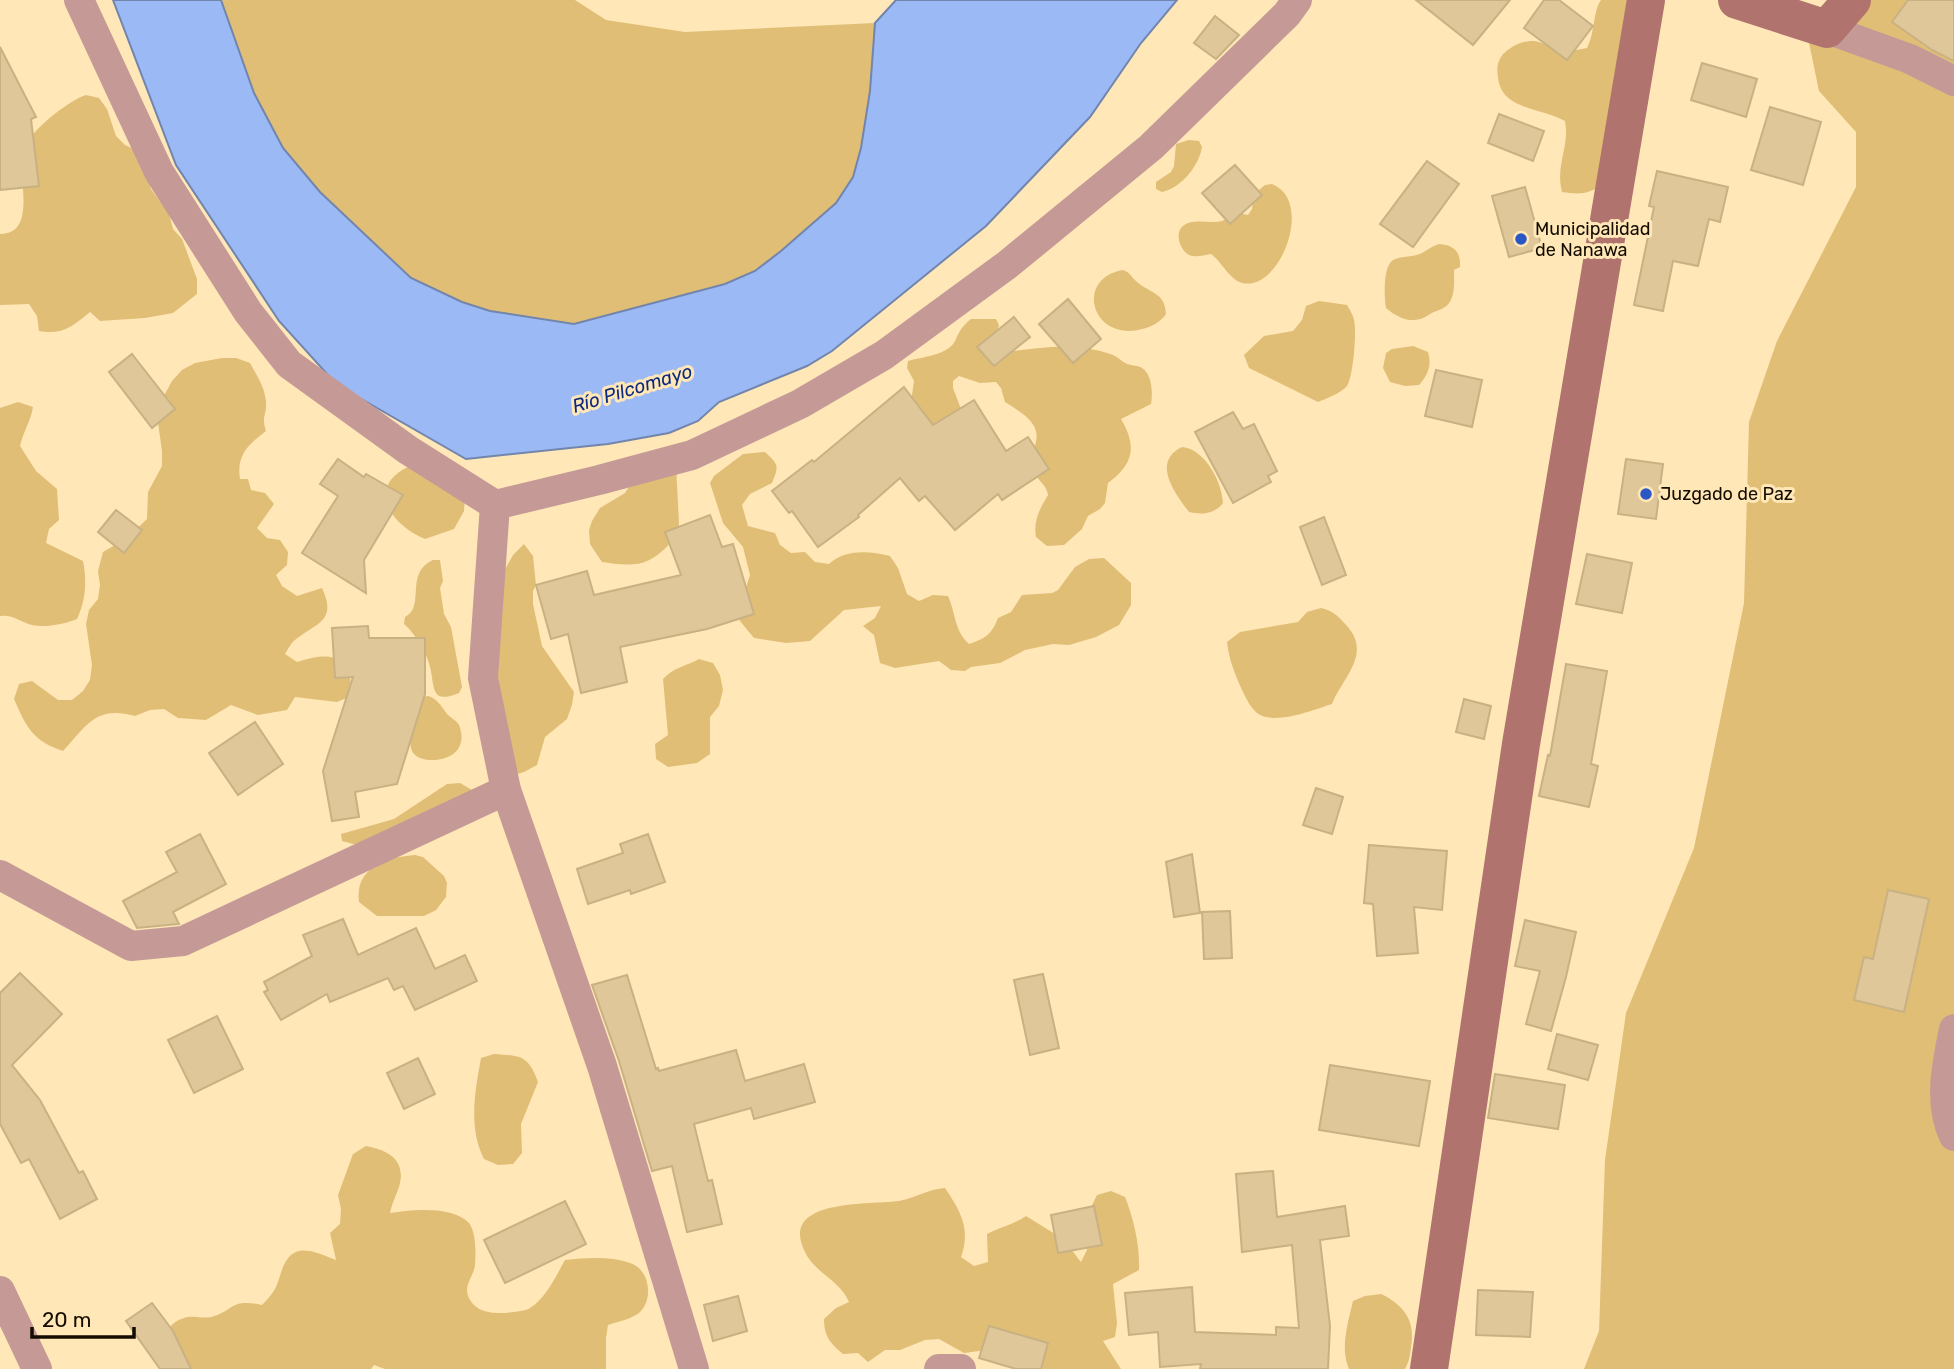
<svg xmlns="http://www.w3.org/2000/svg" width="1954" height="1369" viewBox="0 0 1954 1369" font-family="Rubik,sans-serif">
<rect width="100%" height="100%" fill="#ffe7b7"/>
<g fill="#e1be76">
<polygon points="221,0 575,0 606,20 685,32 875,23 870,91 861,148 853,177 836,203 781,251 755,271 726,284 574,324 490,311 462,302 411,278 320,192 283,148 254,93"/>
<path d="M1601 0H1655L1604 183C1590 194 1580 195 1562 192 1555 165 1570 147 1565 121 1540 107 1501 110 1498 77 1497 73 1497 65 1499 61 1503 50 1519 42 1530 41 1542 40 1549 48 1560 51 1567 53 1579 49 1587 48 1595 33 1593 11 1601 0Z"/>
<polygon points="1831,0 1954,0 1954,1369 1584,1369 1599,1331 1605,1160 1626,1013 1694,848 1744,603 1749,422 1777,341 1856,187 1856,132 1819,91 1808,38"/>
<path d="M86 95 99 98 107 109 116 136 125 145 138 151 146 162 151 189 169 214 173 229 182 239 197 279V294L173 313 145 318 100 321 90 312C72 327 62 335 39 331L37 316 29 304 0 305V234C39 234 16 173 23 151 28 132 69 100 86 95Z"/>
<path d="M1189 140 1199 141 1202 147C1199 166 1181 188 1162 192L1156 189V182L1171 172 1174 166 1176 144Z"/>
<path d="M1272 184C1315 201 1280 292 1242 283 1229 279 1222 262 1211 254 1204 255 1196 258 1189 255 1180 250 1174 233 1183 226 1192 218 1210 224 1222 221 1233 217 1236 212 1248 215L1252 209 1254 194 1265 185Z"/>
<path d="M1439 244C1454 245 1461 252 1460 267L1454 270C1454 282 1456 299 1445 307 1441 310 1435 311 1430 314 1415 325 1400 320 1386 308 1384 297 1383 266 1393 260 1401 256 1411 257 1420 254 1426 251 1432 246 1439 244Z"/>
<path d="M1123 270C1131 273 1130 276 1136 281 1148 293 1165 291 1166 314 1160 323 1149 328 1138 330 1091 339 1075 278 1123 270Z"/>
<path d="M1319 301 1347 305C1350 310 1353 315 1354 320 1357 332 1353 377 1347 386 1340 394 1327 398 1318 402L1249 368 1244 355 1264 336 1293 331 1302 320 1306 306Z"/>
<path d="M971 319H996L999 325 994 348 1000 353C1038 348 1075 341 1113 355 1118 357 1122 362 1127 364 1132 366 1138 365 1142 368 1152 374 1153 393 1151 404L1121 419C1137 446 1134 464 1108 483L1105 503 1100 509 1088 516 1082 529 1064 545 1047 546 1036 537C1033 521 1040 508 1048 495 1047 484 1034 478 1031 466 1029 456 1032 454 1035 445 1043 423 1020 412 1005 402L1001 388 996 382 980 383 959 376 953 381V388L961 409 940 435 911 402 914 381 907 368 908 361C922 357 948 355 955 341 959 332 962 326 971 319Z"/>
<path d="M1413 346 1428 352C1432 365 1428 375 1419 385L1405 386 1390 382 1383 368 1386 353 1392 349Z"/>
<path d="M222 358H236L250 363C257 376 265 387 266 402 267 415 261 416 266 431 249 444 236 455 240 479H248L251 490 265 493 274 504 257 528 267 538 280 540 288 552 287 565 276 575 282 586 297 596 322 588C338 622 315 623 295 640 291 643 288 649 285 654L297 662C332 650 353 656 351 696L337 702 295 697 287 710 258 715 231 705 206 720 178 718 164 709 150 710 135 716C96 705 87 725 63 751 33 741 26 727 14 699L19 684 32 681 58 700H72L83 691 90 680 92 665 86 624 89 610 98 599 100 585 98 571 103 552 127 538 147 519 148 492 162 466V451L158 423 165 394 172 381 182 370 195 363Z"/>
<path d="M18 402 33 407C31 421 23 432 20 446L36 471 57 489 59 520 49 529 46 543 83 561C87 581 86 600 77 619 64 624 46 628 32 625 21 622 12 614 0 616V408Z"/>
<path d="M1182 447C1205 449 1222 482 1223 503 1215 514 1201 515 1189 512 1175 493 1151 462 1182 447Z"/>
<path d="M765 452C779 465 779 466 772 483L750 494 742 505 748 526 775 533 780 545 791 553 805 552 815 562 829 564C845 549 869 551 890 556L898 568 907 594 919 601 933 595 948 596C956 614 954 630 969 644 985 639 992 634 998 618L1011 612 1022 595 1052 593 1058 590 1075 567 1089 559 1104 558 1131 583V605L1119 625 1096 637 1069 645 1053 644 1025 650 1000 663 971 667 965 671 951 670 939 661 895 668 880 663 874 635 863 626 875 618 881 606 844 610 810 641 786 643 754 638 740 621 738 613 750 575 743 547 723 523 710 483 714 476 743 454Z"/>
<path d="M676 464 679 524C678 538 660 556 647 561 635 567 615 564 602 562L590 544 589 530 592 521 600 508 625 493 637 474Z"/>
<path d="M410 466 465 497 464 511 454 529 425 539C390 525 365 486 410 466Z"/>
<polygon points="524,544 533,556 536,585 533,591 533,604 542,646 574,692 572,705 567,719 545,737 537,765 524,772 510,776 495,653 499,580 513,555"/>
<path d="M433 560H440L443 581 440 588 444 614 451 627 462 687 459 693C430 705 435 687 430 667 427 653 414 632 404 624L405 617C426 607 404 573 433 560Z"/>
<path d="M1321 608C1334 611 1338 616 1347 626 1372 654 1343 677 1332 704 1313 710 1274 726 1257 713 1250 707 1246 698 1242 690 1235 674 1229 660 1227 642L1240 632 1298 622 1307 612Z"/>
<path d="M699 659 713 663 720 675 723 690 719 706 710 717V754L697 763 668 767 656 759 655 744 668 735 663 679C674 667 686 666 699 659Z"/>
<path d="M428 696C438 699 441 706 447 714 451 718 457 721 459 725 474 764 418 767 412 751 406 734 417 713 422 697Z"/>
<polygon points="460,783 472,790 357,845 342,841 341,834 394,819 447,784"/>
<path d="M415 855 423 857 444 876 447 883 446 897 436 910 424 916H377L359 902C354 867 388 857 415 855Z"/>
<path d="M494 1054C521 1056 528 1055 538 1082L521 1124 522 1153 513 1164 498 1165 484 1159C468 1127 475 1092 481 1058Z"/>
<path d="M366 1146C388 1150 407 1160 399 1187 396 1196 392 1203 390 1213 411 1210 452 1205 469 1223 476 1232 476 1254 475 1265 474 1276 464 1284 468 1296 476 1315 497 1314 514 1312 519 1311 526 1311 530 1308 546 1298 556 1276 565 1260 587 1258 609 1256 630 1263 650 1269 654 1300 639 1313 631 1319 617 1322 608 1325L606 1338V1369H385L374 1365 371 1369H166C164 1350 160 1325 184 1318 193 1315 202 1319 211 1317 236 1310 229 1298 262 1305 269 1298 275 1291 278 1282 283 1266 288 1247 309 1251 318 1252 327 1257 336 1260L330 1233 340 1224 341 1209 338 1195 353 1154Z"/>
<path d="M945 1188C961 1212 971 1229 961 1257L974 1266 988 1262 987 1234C1000 1227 1013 1225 1026 1216L1063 1239 1081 1262 1087 1250 1084 1222 1097 1195 1111 1191 1125 1197C1134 1220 1140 1246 1139 1270L1113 1284 1117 1323 1115 1337 1103 1341 1121 1369H1037L1002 1340 979 1351 964 1353 939 1339 925 1340 900 1350H885L868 1362 858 1353 843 1354C830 1343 824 1336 824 1319L836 1308 849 1302C840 1280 814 1273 804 1250 780 1198 871 1205 899 1201 916 1198 928 1189 945 1188Z"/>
<path d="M1381 1294C1404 1305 1416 1321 1411 1347 1410 1356 1409 1362 1405 1369H1349C1340 1347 1348 1323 1353 1301L1365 1296Z"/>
</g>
<polygon fill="#9bb9f5" stroke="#7285ac" stroke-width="2" points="113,0 221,0 254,93 283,148 320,192 411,278 462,302 490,311 574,324 725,284 755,271 781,251 836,203 853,177 861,148 870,91 875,23 896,0 1177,0 1141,43 1090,117 986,226 832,351 807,366 719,402 698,421 669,433 608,444 466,459 337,385 279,321 176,165"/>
<g fill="#dfc799" stroke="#c8b183" stroke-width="2">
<polygon points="1416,0 1510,0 1473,45"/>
<polygon points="1544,0 1559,0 1593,26 1567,60 1524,28"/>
<polygon points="1908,0 1954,0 1954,61 1932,50 1892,22"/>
<polygon points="1215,16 1239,35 1216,59 1194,43"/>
<polygon points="0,47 36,117 31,119 39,186 0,190"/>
<polygon points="1702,63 1757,79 1746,117 1691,100"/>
<polygon points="1770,107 1821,122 1803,185 1751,170"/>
<polygon points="1499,114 1544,131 1533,161 1488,143"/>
<polygon points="1427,161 1459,184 1413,247 1380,224"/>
<polygon points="1235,165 1262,195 1230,224 1202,193"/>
<polygon points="1657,171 1728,187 1720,222 1709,219 1698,266 1673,261 1663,311 1634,305 1654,207 1649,206"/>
<polygon points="1525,187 1542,248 1509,257 1492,196"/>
<polygon points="1068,299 1101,339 1073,363 1039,324"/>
<polygon points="1014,317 1030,337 994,366 977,347"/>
<polygon points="132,354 175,409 152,428 109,372"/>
<polygon points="1436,370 1482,380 1472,427 1425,416"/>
<polygon points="904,387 933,425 974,400 1006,451 1028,437 1049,469 1002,500 998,494 955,530 925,496 919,501 900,478 858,515 859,517 818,547 792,511 789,513 772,491 812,460 814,462"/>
<polygon points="1233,412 1243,429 1254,424 1277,471 1268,476 1271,482 1233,503 1195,432"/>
<polygon points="338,459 364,477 366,474 403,495 364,560 366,593 302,553 338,496 320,484"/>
<polygon points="1626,459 1663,464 1656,519 1618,514"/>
<polygon points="116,510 142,530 124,553 98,532"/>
<polygon points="710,515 722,547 733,544 754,614 707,629 620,647 627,682 581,693 568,634 551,639 536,585 587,571 594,595 681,575 665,532"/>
<polygon points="1324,517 1346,575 1322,585 1300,527"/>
<polygon points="1587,554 1632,563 1622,613 1576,604"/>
<polygon points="368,626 369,638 425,638 425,694 397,784 355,792 359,817 332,821 323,771 353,677 335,678 332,628"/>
<polygon points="1566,664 1607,671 1591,764 1598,766 1589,807 1539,796 1548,755 1550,756"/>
<polygon points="1464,699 1491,706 1484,739 1456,732"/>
<polygon points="255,722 283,764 238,795 209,753"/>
<polygon points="1316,788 1343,797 1332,834 1303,825"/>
<polygon points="200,834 226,884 173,912 179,924 137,928 123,901 177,872 166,852"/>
<polygon points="648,834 665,882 631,894 630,890 588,904 577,869 623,853 620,844"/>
<polygon points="1369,845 1447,851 1442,910 1414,907 1418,953 1377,956 1373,904 1364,903"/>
<polygon points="1192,854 1200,913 1174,917 1166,862"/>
<polygon points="1888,890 1929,899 1904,1012 1854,1000 1864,957 1873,959"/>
<polygon points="1230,911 1232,958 1204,959 1202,912"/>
<polygon points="343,919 358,955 416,928 435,969 465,955 477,981 415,1010 403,986 394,990 388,978 330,1002 327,994 281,1020 264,992 268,990 264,982 312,956 303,935"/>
<polygon points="1525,920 1576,932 1566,977 1551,1031 1526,1024 1540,971 1515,966"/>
<polygon points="20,973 62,1014 12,1065 40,1100 79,1173 83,1171 97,1199 60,1219 29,1159 21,1163 0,1124 0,993"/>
<polygon points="1043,974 1059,1048 1030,1055 1014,980"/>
<polygon points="627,975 656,1069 658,1068 659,1071 736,1050 745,1081 804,1064 815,1102 754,1119 751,1108 694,1124 708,1181 712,1180 722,1224 687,1232 672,1166 652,1171 619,1061 592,985"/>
<polygon points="217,1016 243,1069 194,1093 168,1040"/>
<polygon points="1557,1034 1598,1045 1588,1080 1548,1069"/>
<polygon points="418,1058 435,1094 404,1109 387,1073"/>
<polygon points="1330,1065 1430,1081 1419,1146 1319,1130"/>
<polygon points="1495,1074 1565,1085 1558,1129 1488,1118"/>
<polygon points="1273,1171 1277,1217 1345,1206 1349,1236 1320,1240 1330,1326 1328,1369 1200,1369 1201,1364 1160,1367 1158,1332 1129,1335 1125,1293 1192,1287 1195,1332 1276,1335 1276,1327 1299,1328 1292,1245 1242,1252 1236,1174"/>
<polygon points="565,1201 586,1244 505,1283 484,1240"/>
<polygon points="1094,1206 1102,1245 1058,1253 1051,1215"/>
<polygon points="1478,1290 1533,1292 1530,1337 1476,1335"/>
<polygon points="738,1296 747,1331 713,1341 704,1305"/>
<polygon points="152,1303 173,1331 191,1369 160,1369 126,1321"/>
<polygon points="989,1326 1048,1343 1041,1369 1016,1369 979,1358"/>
</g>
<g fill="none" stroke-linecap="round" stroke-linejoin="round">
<g stroke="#c59a96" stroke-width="30">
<polyline points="79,0 159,172 248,312 289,364 408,450 495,505 599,480 692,455 800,404 884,355 1007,265 1151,147 1287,14 1297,0"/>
<polyline points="1827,29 1910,59 1954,81"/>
<polyline points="495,505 483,678 506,790 602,1066 694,1369"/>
<polyline points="0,875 131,946 183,941 506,790"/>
<path d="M1954 1029C1947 1063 1938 1104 1954 1136"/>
<polyline points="0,1291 37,1369"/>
<polyline points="939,1369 961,1369"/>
</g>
<g stroke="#b0736e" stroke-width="38">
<polyline points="1737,0 1827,29 1852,0"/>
<polyline points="1429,1369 1521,744 1646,0"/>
</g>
</g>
<g fill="#2b57c6" stroke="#ffe7b7" stroke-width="2.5">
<circle cx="1521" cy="239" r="7"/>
<circle cx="1646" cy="494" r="7"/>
</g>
<g text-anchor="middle" stroke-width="6" stroke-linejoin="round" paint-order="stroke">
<g font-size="18" fill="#140c00" stroke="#ffe7b7" text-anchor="start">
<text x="1535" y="235">Municipalidad<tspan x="1535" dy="21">de Nanawa</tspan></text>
<text x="1660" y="500">Juzgado de Paz</text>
</g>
<g font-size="19" font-style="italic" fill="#0c2a7e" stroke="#ffe7b7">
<text transform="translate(632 388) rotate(-17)" y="7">Río Pilcomayo</text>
</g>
</g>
<path d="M32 1327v10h102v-10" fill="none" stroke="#140c00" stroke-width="3.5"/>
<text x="42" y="1327" font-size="21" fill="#140c00" stroke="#ffe7b7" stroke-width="5" paint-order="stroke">20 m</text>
</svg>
